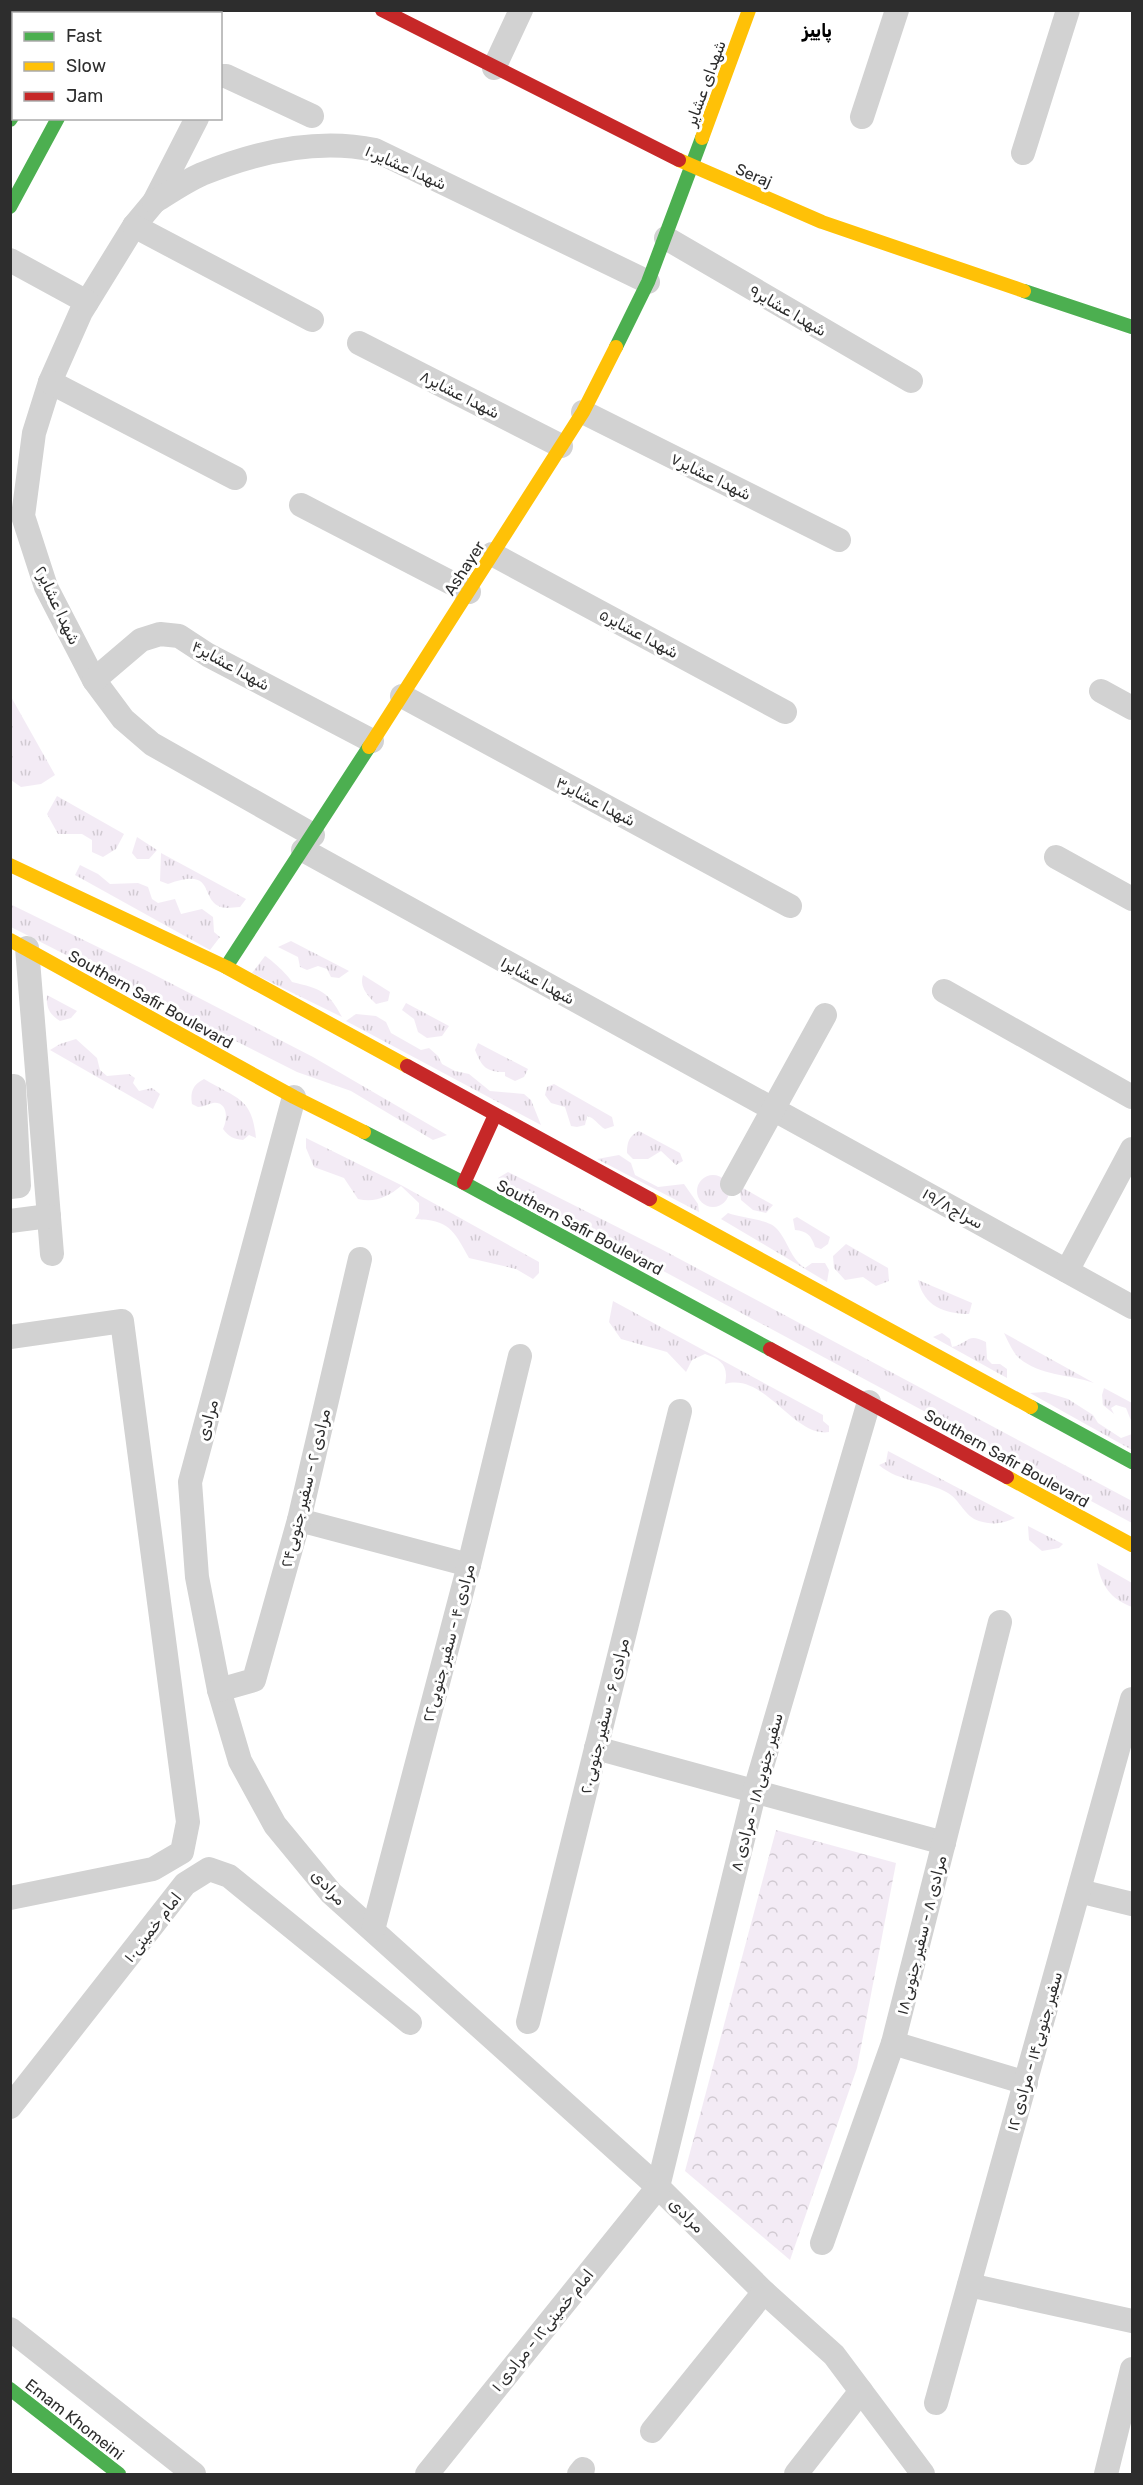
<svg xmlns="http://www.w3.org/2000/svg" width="1143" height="2485" viewBox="0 0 1143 2485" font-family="Rubik,'Noto Naskh Arabic',sans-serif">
<defs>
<pattern id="grass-tufts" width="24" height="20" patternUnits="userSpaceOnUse" patternTransform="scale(1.5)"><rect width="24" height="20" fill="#f3ebf5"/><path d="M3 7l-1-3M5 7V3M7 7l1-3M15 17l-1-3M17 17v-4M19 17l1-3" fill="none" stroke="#d1cad2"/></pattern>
<pattern id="forest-crowns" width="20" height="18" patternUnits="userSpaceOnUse" patternTransform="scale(1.5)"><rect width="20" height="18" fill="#f3ebf5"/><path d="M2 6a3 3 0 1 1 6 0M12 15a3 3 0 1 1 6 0" fill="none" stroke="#d1cad2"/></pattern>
</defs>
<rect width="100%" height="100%" fill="#fff"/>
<g fill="url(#grass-tufts)">
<polygon points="10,695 55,775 41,784 21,787 11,780"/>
<polygon points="57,796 124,834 116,849 103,857 92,852 92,840 82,834 58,834 47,814"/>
<polygon points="137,837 157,850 149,859 137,859 132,853"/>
<path d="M161 853 246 899 240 907C234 907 226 909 221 907 199 900 217 866 168 884L160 881Z"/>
<polygon points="80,865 98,874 110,884 138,883 148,887 152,899 158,903 175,899 181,914 202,909 213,917 214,932 220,937 210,950 75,875"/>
<polygon points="10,904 149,972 313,1057 447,1135 433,1140 351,1091 297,1072 11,927"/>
<polygon points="291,941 349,971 339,978 331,977 327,969 318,966 307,970 300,967 298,957 278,947"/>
<path d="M265 956C272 960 288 975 292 982 321 989 328 991 342 1017L252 973Z"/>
<path d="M363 975 390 992 388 1001 376 1004C368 996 359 987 363 975Z"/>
<path d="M47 995 77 1011 71 1018 60 1021C49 1014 46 1008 47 995Z"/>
<polygon points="406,1003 449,1026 442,1036 427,1038 418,1032 414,1019 402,1010"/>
<polygon points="356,1014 376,1016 386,1022 391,1033 421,1050 429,1048 438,1056 442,1064 455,1071 469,1074 490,1091 524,1094 531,1100 541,1125 346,1021"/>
<polygon points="76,1039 97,1058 100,1070 107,1076 129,1074 135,1078 133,1083 139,1091 152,1088 160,1094 153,1109 50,1050 60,1044"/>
<path d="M478 1043 528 1069 524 1077 515 1081 505 1076V1072C486 1072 482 1067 475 1050Z"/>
<path d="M204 1079C237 1099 252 1097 256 1138L249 1135 243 1140C234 1139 229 1137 223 1129 228 1120 228 1101 213 1103 208 1104 203 1107 198 1107L192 1104C190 1091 193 1085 204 1079Z"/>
<path d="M554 1084 612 1117 614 1126 605 1129C598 1125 595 1118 587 1116L585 1125 577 1127 571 1126 565 1107 551 1103 545 1095 547 1087Z"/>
<path d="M639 1131 680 1153 683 1161 676 1165 661 1151 648 1159H633L627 1153C627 1142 629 1136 639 1131Z"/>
<path d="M306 1138 401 1185 539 1262V1273L533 1279 516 1269 469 1258C453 1229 449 1220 415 1219L419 1213V1203L401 1186C388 1197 375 1203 358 1199L344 1178 314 1167 306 1148Z"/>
<polygon points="619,1155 631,1163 635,1175 658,1187 684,1184 698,1204 699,1212 597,1159"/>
<polygon points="508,1172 661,1249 1132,1501 1132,1523 561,1216 498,1178"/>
<circle cx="713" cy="1191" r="16"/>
<polygon points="743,1188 773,1205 766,1213 753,1210 741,1200 740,1192"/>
<path d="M728 1213C741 1218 769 1219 777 1229 788 1241 790 1258 805 1268L812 1263H825L829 1270 827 1282 721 1219Z"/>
<path d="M797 1217 830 1237 828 1244 821 1249 815 1247C811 1235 807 1231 795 1230L793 1219Z"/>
<polygon points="846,1244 888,1268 889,1281 876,1286 863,1277 845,1280 834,1268 833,1256"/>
<path d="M918 1280 972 1303 969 1314C944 1314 924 1306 918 1280Z"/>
<path d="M613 1301 823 1415V1421L829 1426V1432C794 1438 765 1372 725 1384 729 1366 721 1359 705 1354L692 1360 686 1372 667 1352 621 1339 609 1322Z"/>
<path d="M942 1333 950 1339 952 1347C969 1343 967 1332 986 1342L987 1359 992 1364H1000L1007 1369V1378L933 1337Z"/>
<path d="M1004 1333 1094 1383C1069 1374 1040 1376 1019 1358 1013 1353 1008 1341 1004 1333Z"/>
<polygon points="1104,1388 1132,1403 1132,1423 1126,1408 1116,1405 1111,1408 1114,1414 1103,1405 1102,1395"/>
<polygon points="1045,1392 1068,1399 1093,1415 1098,1423 1121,1438 1132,1434 1132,1450 1030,1393"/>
<path d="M888 1451 1015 1518C1003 1524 992 1525 979 1521 965 1517 960 1500 948 1493 926 1480 900 1483 879 1465L886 1462Z"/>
<polygon points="1028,1526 1063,1544 1059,1548 1042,1551 1029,1540"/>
<path d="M1097 1563 1132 1583V1607C1111 1599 1101 1586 1097 1563Z"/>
</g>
<polygon fill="url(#forest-crowns)" points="776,1830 896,1863 857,2068 790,2260 685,2171"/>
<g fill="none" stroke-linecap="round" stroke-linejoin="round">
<g stroke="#d2d2d2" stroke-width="24">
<polyline points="494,68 521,10"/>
<polyline points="220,76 226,76 312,116"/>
<polyline points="862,117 897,10"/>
<polyline points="197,118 154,202 134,226 81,312 50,382 34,433 23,516 46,587 94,680 123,719 152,744 313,835"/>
<polyline points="1023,153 1068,10"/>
<path d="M154 202C170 192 186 181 202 174 256 152 318 138 375 150L648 282"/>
<polyline points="134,226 312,320"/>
<polyline points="666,238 911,381"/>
<polyline points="10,260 87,302"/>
<polyline points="359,343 561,446"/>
<polyline points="50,382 235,478"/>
<polyline points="583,412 839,540"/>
<polyline points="301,505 469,592"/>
<polyline points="492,554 785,712"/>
<polyline points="94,680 141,640 160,634 179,636 208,655 372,741"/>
<polyline points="1101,691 1132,708"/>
<polyline points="402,696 790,906"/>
<polyline points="303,850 1132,1307"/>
<polyline points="1056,857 1132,899"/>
<polyline points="27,948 52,1254"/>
<polyline points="944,991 1132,1097"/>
<polyline points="294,1097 190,1482 197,1577 219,1690 240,1761 275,1825 331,1893 658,2187 764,2292 834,2355 923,2474"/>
<polyline points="732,1184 825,1015"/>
<polyline points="10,1187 19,1186 14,1086"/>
<polyline points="10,1221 49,1216"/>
<polyline points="1067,1271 1132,1149"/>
<polyline points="10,1337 122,1321 188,1822 182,1852 153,1869 10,1898"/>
<polyline points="299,1520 469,1565"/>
<polyline points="219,1690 254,1680 299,1520 360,1259"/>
<polyline points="596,1748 944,1843"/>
<polyline points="1079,1891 1132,1904"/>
<polyline points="373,1930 469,1565 520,1356"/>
<polyline points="528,2022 680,1411"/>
<polyline points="893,2043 1026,2083"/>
<polyline points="10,2107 185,1884 209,1869 229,1876 410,2023"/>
<polyline points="822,2243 893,2043 1000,1622"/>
<polyline points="969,2285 1132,2321"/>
<polyline points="10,2329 194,2474"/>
<polyline points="936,2403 1132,1699"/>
<polyline points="652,2431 764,2292"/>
<polyline points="427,2474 658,2187 755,1790 869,1402"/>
<polyline points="579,2474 583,2469"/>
<polyline points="796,2474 861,2391"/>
<polyline points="1106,2474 1132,2369"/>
</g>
<g stroke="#4caf50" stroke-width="14">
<polyline points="10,120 14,114"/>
<polyline points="10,207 58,118"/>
<polyline points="1024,291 1132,327"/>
<polyline points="616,347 648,282 702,138"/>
<polyline points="226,967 369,747"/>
<polyline points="364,1132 464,1183 770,1349"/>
<polyline points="1031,1407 1132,1462"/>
<polyline points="10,2389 119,2474"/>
</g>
<g stroke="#ffc107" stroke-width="14">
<polyline points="117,14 119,10"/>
<polyline points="702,138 749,10"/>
<polyline points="679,160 822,222 1024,291"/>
<polyline points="369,747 583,412 616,347"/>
<polyline points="10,865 226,967 407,1066"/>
<polyline points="10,940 294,1097 364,1132"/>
<polyline points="650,1199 1031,1407"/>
<polyline points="1007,1477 1132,1545"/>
</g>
<g stroke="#c62828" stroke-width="14">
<polyline points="382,10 679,160"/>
<polyline points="69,14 71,10"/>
<polyline points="407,1066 650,1199"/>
<polyline points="464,1183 495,1115"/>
<polyline points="770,1349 1007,1477"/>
</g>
</g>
<g text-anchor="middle" stroke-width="6" stroke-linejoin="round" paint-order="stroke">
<g font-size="16" fill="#2d2d2d" stroke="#fff">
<text transform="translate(705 83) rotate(-70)" y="6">شهدای عشایر</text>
<text transform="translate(406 167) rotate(24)" y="6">شهدا عشایر۱۰</text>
<text transform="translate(754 175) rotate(23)" y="6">Seraj</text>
<text transform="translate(788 310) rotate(30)" y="6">شهدا عشایر۹</text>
<text transform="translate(460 394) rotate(27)" y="6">شهدا عشایر۸</text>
<text transform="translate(711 476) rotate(26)" y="6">شهدا عشایر۷</text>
<text transform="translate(464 568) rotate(-57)" y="6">Ashayer</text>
<text transform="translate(58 605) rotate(65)" y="6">شهدا عشایر۲</text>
<text transform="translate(639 633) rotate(28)" y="6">شهدا عشایر۵</text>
<text transform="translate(231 665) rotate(29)" y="6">شهدا عشایر۴</text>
<text transform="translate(596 801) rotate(28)" y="6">شهدا عشایر۳</text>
<text transform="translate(538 980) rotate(29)" y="6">شهدا عشایر۱</text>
<text transform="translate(151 999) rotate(29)" y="6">Southern Safir Boulevard</text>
<text transform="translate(953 1208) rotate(29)" y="6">سراج۱۹/۸</text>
<text transform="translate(580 1227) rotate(28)" y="6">Southern Safir Boulevard</text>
<text transform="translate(207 1420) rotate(-75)" y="6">مرادی</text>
<text transform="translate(1007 1458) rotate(29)" y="6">Southern Safir Boulevard</text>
<text transform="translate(305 1488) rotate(-76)" y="6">مرادی ۲ - سفیر جنوبی۲۴</text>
<text transform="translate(448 1643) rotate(-75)" y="6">مرادی ۴ - سفیر جنوبی۲۲</text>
<text transform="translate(604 1716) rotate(-76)" y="6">مرادی ۶ - سفیر جنوبی۲۰</text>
<text transform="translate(756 1792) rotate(-75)" y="6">سفیر جنوبی۱۸ - مرادی ۸</text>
<text transform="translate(329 1887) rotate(47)" y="6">مرادی</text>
<text transform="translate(152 1927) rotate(-52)" y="6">امام خمینی۱۰</text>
<text transform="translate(921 1935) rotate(-76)" y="6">مرادی ۸ - سفیر جنوبی۱۸</text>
<text transform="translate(1034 2051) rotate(-74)" y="6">سفیر جنوبی۱۴ - مرادی ۱۲</text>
<text transform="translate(687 2215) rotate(45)" y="6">مرادی</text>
<text transform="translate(542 2330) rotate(-51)" y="6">امام خمینی۱۲ - مرادی ۱</text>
<text transform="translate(75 2419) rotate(38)" y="6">Emam Khomeini</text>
</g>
<g font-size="18" font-weight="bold" fill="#000" stroke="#fff">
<text x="817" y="37">پاییز</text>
</g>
</g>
<rect width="1143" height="2485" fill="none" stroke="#2d2d2d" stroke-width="24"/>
<rect x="12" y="12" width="210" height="108" fill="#ffffff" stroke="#ababab" stroke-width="1.5"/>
<rect x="24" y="32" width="30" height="9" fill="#4caf50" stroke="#ababab" stroke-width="1.5"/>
<text x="66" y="42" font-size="18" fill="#2d2d2d">Fast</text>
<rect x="24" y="62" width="30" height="9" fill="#ffc107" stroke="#ababab" stroke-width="1.5"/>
<text x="66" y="72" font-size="18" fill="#2d2d2d">Slow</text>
<rect x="24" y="92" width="30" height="9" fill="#c62828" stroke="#ababab" stroke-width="1.5"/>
<text x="66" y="102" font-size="18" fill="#2d2d2d">Jam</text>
</svg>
